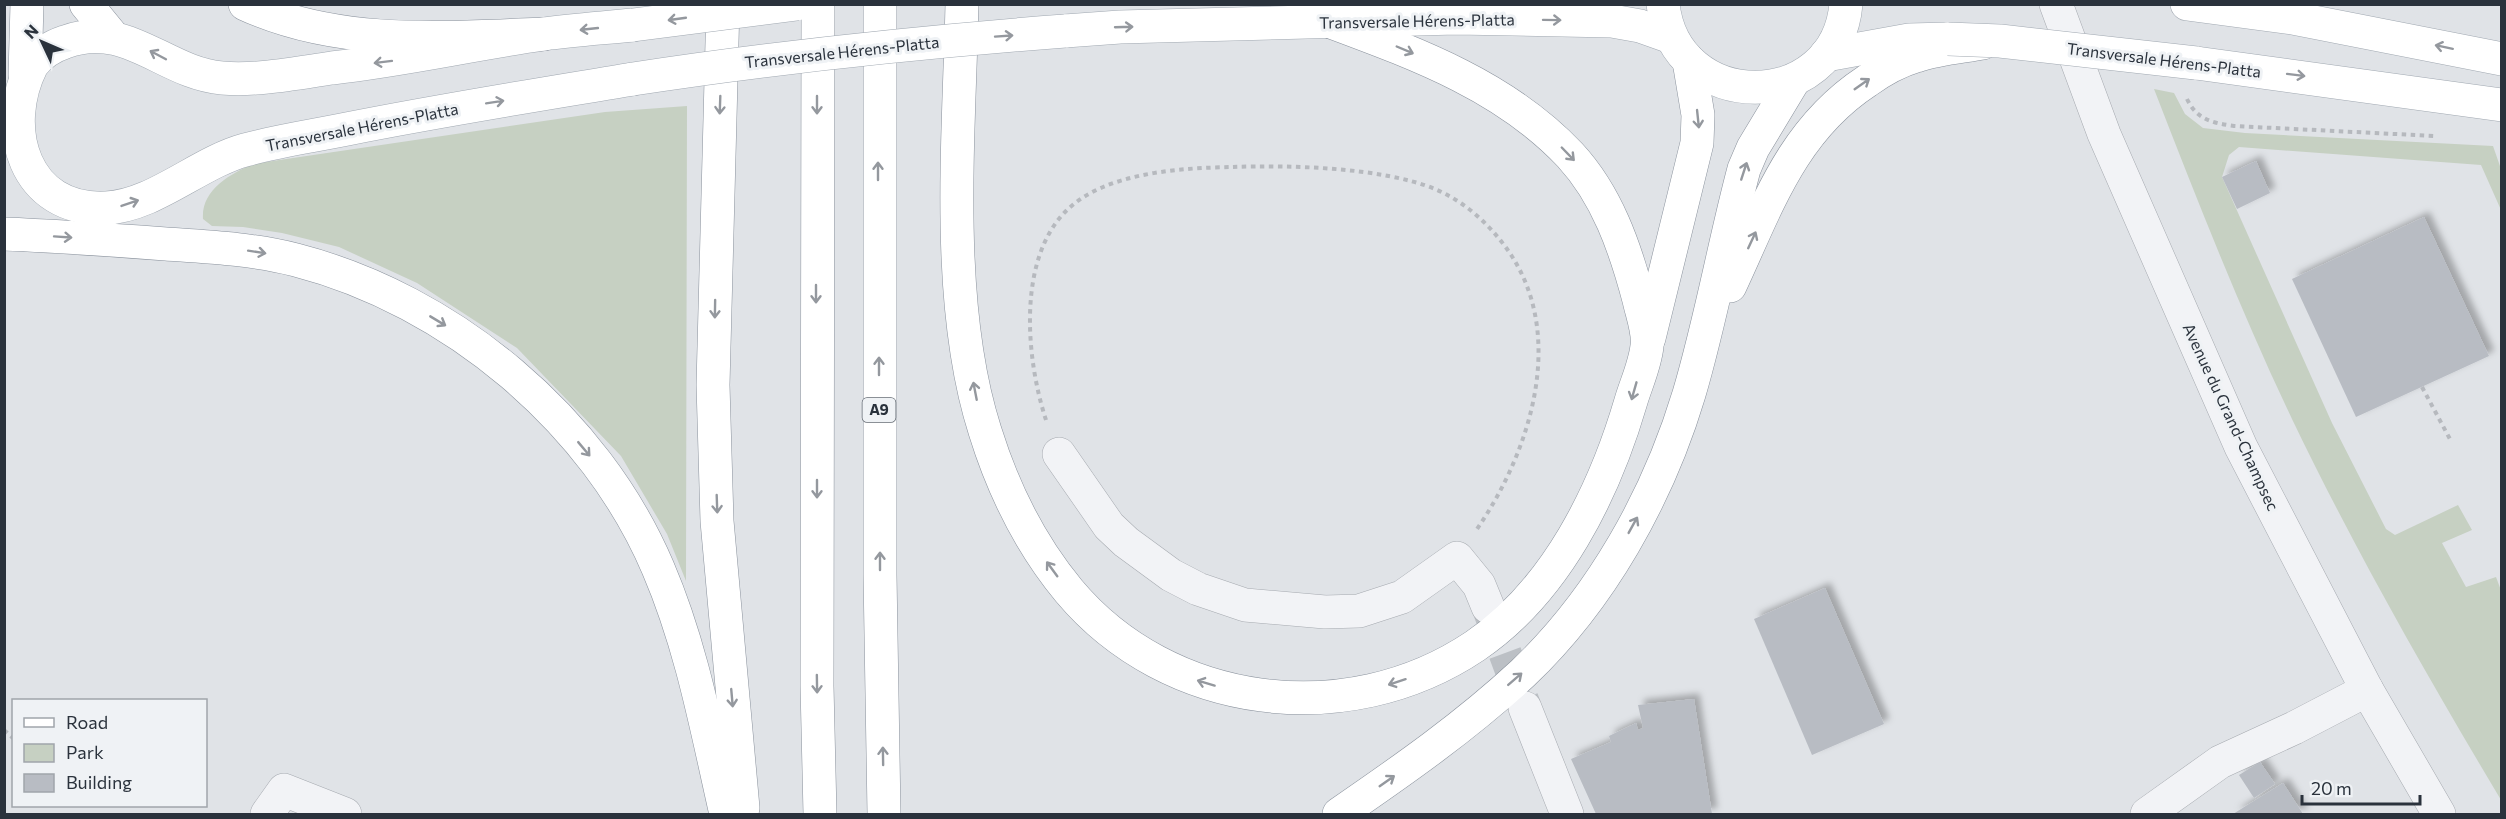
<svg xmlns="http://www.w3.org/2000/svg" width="2506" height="819" viewBox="0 0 2506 819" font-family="Commissioner,sans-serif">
<defs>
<filter id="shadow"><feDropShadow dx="5.5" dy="-5.5" stdDeviation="3" flood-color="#0004"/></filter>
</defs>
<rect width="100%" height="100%" fill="#e0e3e7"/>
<g fill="#c6d0c2">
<path d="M2154 89 2174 93 2185 114 2203 128 2245 133 2493 146 2501 169V210L2481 165 2239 147 2229 155 2222 177 2332 423 2386 529 2395 535 2458 505 2472 530 2442 543 2466 587 2496 577 2502 593 2501 800C2427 676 2355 550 2292 419 2241 312 2197 200 2154 89Z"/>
<path d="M687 106 686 581 667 534 621 456 517 348 417 283 339 247 282 233 243 227 212 226 203 219C201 190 230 174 253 164L605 112Z"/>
</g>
<g fill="#b8bcc3" filter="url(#shadow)">
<polygon points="2256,161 2270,193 2237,209 2222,177"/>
<polygon points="2424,217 2489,356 2356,417 2292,279"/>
<polygon points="1825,588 1884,724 1812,755 1754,619"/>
<polygon points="1694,699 1712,814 1596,814 1571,759 1611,742 1609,736 1636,723 1638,730 1643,728 1638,705"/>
<polygon points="2260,762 2275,784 2254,798 2239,775"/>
<polygon points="2283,783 2303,814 2233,814"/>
</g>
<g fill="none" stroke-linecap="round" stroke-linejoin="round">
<polyline stroke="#bcc0c5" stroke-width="33" stroke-dasharray="33 16" stroke-linecap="butt" points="1488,607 1525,707"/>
<defs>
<g id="minor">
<polyline points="2056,4 2104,134 2241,447 2367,690 2439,814"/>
<polyline points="1059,454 1109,526 1126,542 1171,575 1198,589 1245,605 1325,612 1359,611 1402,597 1457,558 1479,585 1488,607"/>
<polyline points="1525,708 1567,814"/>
<polyline points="267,814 284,790 345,814"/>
<polyline points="2147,814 2220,762 2294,728 2367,690"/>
</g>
<g id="major">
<path d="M1663 4C1675 115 1836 115 1846 4"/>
<polyline points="2187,4 2293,18 2502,59"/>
<polyline points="1065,31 1120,27 1456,18 1612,21 1640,26 1671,37"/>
<polyline points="1826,55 1909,40 1948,39"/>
<polyline points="2196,63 2502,105"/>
<path d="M633 79C537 95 442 110 347 129 313 136 278 141 245 150 198 163 154 206 106 208 24 212 0 128 32 65 40 54 53 46 65 42 127 19 164 73 222 78 258 81 297 73 332 68 404 60 473 44 544 34 574 30 604 28 633 25"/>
</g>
<g id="highway">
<polyline points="86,4 113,37"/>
<path d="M245 4C338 47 444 38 544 34"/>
<polyline points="723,4 713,385 717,521 743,808"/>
<polyline points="818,4 817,686 820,814"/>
<polyline points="880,4 880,575 884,814"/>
<path d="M962 4C959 139 944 303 985 431 1003 489 1030 544 1069 591 1168 709 1347 732 1475 646 1556 591 1604 493 1631 401 1636 384 1645 365 1647 346 1649 332 1642 314 1639 300 1625 247 1607 195 1570 155 1505 86 1417 54 1331 22"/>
<polyline points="25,75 27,4"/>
<path d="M4 234C58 236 112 240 166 244 210 247 253 249 296 260 451 300 595 420 658 568 692 647 707 731 726 814"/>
<path d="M1730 286C1767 207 1791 131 1867 81 1881 71 1899 61 1916 56 1937 49 1960 47 1983 43"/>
<polyline points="1649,338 1697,143 1698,115 1689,61"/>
<path d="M1339 814C1403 770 1466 726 1523 673 1601 599 1658 497 1689 394 1711 320 1724 244 1744 169L1753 148 1794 80"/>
</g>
</defs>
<use href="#minor" stroke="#a6aab0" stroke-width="34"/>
<use href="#major" stroke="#a0a8b1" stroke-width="34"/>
<use href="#highway" stroke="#89919c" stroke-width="34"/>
<g stroke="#b6b9be" stroke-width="4" stroke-dasharray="4.5 4.5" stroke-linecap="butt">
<path d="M2187 99C2197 120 2213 123 2234 126L2435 136"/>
<polyline points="2422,387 2451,441"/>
<path d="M1046 420C1026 359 1017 260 1066 211 1105 172 1181 168 1232 167 1290 165 1381 167 1435 189 1463 201 1486 221 1504 245 1569 330 1532 449 1477 529"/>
<polyline points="4,730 14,739"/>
</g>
<use href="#minor" stroke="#f2f3f6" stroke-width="33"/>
<use href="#major" stroke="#fff" stroke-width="33"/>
<use href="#highway" stroke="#fff" stroke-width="33"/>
<defs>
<g id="major-bridge">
<polyline points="633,25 797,4"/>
<polyline points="1948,39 2000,41 2196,63"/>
<path d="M633 79C777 57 921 42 1065 31"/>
</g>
</defs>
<use href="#major-bridge" stroke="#a0a8b1" stroke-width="34" stroke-linecap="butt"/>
<use href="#major-bridge" stroke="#fff" stroke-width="33"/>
</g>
<defs><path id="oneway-shaft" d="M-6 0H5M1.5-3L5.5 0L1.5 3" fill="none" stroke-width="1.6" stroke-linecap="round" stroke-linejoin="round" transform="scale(1.5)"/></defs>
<g stroke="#94989e">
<use href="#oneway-shaft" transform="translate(677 19) rotate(172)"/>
<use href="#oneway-shaft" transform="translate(1552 20) rotate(1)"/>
<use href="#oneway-shaft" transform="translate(1124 27) rotate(-2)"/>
<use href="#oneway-shaft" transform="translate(589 29) rotate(174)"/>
<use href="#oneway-shaft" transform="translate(1004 36) rotate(-4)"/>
<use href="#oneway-shaft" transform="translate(2444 47) rotate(-168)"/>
<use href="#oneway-shaft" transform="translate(1405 50) rotate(23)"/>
<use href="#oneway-shaft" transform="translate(158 55) rotate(-152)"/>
<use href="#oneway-shaft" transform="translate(383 62) rotate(173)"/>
<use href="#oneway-shaft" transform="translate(2296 75) rotate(7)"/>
<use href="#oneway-shaft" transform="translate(1862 84) rotate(-35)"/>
<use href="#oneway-shaft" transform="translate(495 102) rotate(-9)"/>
<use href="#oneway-shaft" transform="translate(720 105) rotate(92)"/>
<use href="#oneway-shaft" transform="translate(817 105) rotate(90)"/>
<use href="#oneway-shaft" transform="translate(1698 119) rotate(84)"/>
<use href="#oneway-shaft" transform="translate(1568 154) rotate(46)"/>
<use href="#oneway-shaft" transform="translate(878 171) rotate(-90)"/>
<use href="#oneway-shaft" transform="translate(1744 171) rotate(-72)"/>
<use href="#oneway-shaft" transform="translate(130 203) rotate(-19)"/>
<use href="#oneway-shaft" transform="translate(63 237) rotate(4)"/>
<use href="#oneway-shaft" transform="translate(1752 240) rotate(-65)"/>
<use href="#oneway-shaft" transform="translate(257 252) rotate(9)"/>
<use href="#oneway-shaft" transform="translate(816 294) rotate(90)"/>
<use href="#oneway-shaft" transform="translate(715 309) rotate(91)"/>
<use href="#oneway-shaft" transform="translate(438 321) rotate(31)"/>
<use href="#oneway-shaft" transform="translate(879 366) rotate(-90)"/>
<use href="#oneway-shaft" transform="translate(975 391) rotate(-101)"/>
<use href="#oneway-shaft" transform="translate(1634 391) rotate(106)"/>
<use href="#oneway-shaft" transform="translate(584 449) rotate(50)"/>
<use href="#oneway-shaft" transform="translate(817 489) rotate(90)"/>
<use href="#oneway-shaft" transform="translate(717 504) rotate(88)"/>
<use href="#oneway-shaft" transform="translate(1633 525) rotate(-61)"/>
<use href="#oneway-shaft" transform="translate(880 561) rotate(-90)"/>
<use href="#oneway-shaft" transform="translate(1052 569) rotate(-126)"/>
<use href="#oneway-shaft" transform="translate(1515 679) rotate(-41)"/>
<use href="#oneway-shaft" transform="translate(1397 682) rotate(162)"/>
<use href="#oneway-shaft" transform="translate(1206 683) rotate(-163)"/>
<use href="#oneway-shaft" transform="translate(817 684) rotate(89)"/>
<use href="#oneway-shaft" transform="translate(732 698) rotate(85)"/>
<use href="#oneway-shaft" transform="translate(883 756) rotate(-91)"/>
<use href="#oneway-shaft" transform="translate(1387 781) rotate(-35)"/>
</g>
<g text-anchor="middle" stroke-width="6" stroke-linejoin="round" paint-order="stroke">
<rect fill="#eff2f5" stroke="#656c74" stroke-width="1.5" x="862.5" y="398" width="33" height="24" rx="4.5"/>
<g font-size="15" font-weight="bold" fill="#2a323c">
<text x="879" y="415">A9</text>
</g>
<g font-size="16" fill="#2a323c" stroke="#eff2f5">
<text transform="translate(1417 21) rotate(-1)" y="6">Transversale Hérens-Platta</text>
<text transform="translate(842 52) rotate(-6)" y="6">Transversale Hérens-Platta</text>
<text transform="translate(2164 60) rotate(7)" y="6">Transversale Hérens-Platta</text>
<text transform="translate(362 127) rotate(-11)" y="6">Transversale Hérens-Platta</text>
<text transform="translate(2231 417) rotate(65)" y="6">Avenue du Grand-Champsec</text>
</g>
</g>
<rect width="2506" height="819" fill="none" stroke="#2a323c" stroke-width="12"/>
<rect x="12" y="699" width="195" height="108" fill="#eff2f5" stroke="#a0a5ab" stroke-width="1.5"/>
<rect x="24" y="718" width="30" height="9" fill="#ffffff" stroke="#a0a5ab" stroke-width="1.5"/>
<text x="66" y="729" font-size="18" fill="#2a323c">Road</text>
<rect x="24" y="744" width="30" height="18" fill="#c6d0c2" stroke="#a0a5ab" stroke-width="1.5"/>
<text x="66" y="759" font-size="18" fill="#2a323c">Park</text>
<rect x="24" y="774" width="30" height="18" fill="#b8bcc3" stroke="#a0a5ab" stroke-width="1.5"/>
<text x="66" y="789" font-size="18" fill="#2a323c">Building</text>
<g transform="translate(42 42) rotate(314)" stroke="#eff2f5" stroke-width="4.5" paint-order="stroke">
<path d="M0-4.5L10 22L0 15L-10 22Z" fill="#2a323c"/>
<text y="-9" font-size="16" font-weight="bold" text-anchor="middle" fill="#2a323c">N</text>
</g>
<path d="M2302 795v9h118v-9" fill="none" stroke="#2a323c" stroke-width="3"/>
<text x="2311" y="795" font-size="18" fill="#2a323c" stroke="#eff2f5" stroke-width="4.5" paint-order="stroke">20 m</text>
</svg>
